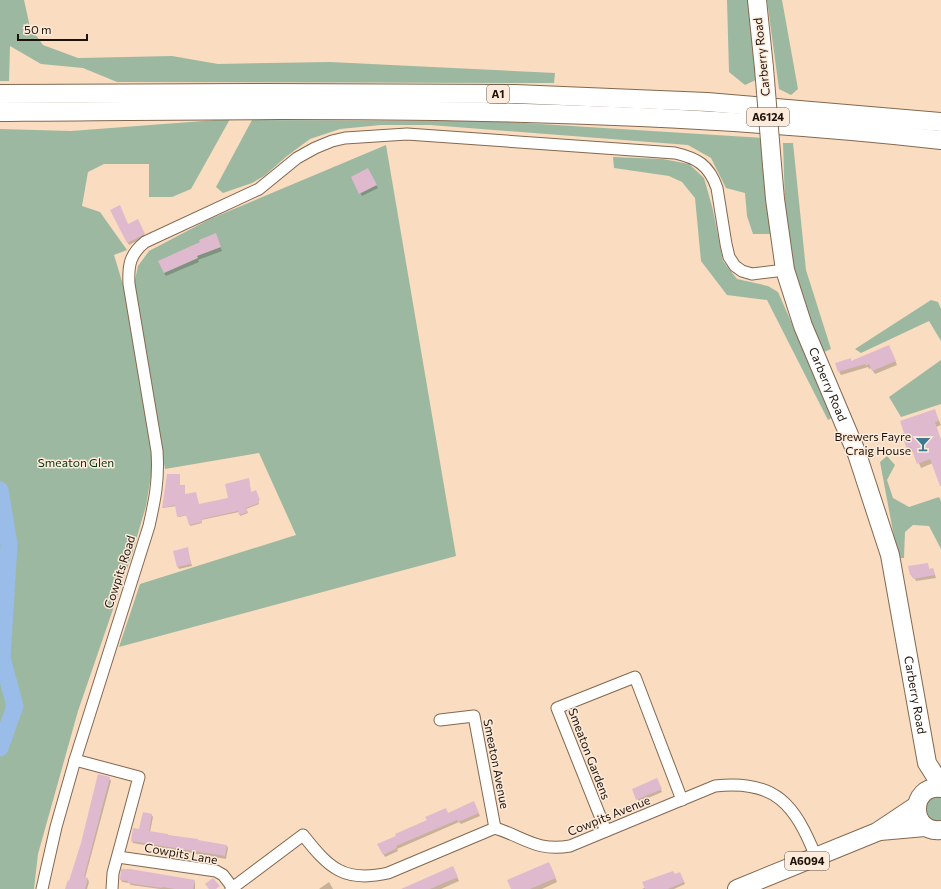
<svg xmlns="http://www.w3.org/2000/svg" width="941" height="889" viewBox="0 0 941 889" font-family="Commissioner,sans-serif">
<rect width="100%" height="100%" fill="#fadcc0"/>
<g fill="#9db8a0">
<polygon points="0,0 24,0 30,27 43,45 78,58 172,56 218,64 330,62 555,73 554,83 117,82 83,68 41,64 10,46 9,81 0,81"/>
<polygon points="727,0 749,0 758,79 745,85 729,72"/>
<polygon points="767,0 782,0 798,89 791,95 779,89"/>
<polygon points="230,119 191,189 172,197 149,197 149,164 104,164 88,172 82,206 100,212 127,250 114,255 124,288 153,463 146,506 132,554 78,711 38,854 34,889 0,889 0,129 71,131"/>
<polygon points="252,120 493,121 764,138 771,234 753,234 747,216 745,193 726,188 711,158 688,145 430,125 381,125 340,129 310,139 287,156 264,176 252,183 223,193 216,187"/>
<polygon points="783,143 793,143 806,270 831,349 824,352 812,332 794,268 785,205"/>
<polygon points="386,145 456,556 119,647 140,584 296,535 259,453 165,469 134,285 138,266 149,251 210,219"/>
<polygon points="613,157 663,159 689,164 704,178 713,210 723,261 737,279 768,286 778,292 833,417 828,420 767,300 727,295 701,261 695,198 682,182 669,176 614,168"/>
<polygon points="931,300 938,302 941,309 941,341 929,321 861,353 855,349"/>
<polygon points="941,360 941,404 901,417 889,397"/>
<polygon points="887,456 895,465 887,480 893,498 909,507 939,497 941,501 941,549 929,526 913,525 905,532 904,558 898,558 880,462"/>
<polygon points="941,795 941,824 927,820 925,801"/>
</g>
<g fill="#0003">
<polygon points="368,169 378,188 362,196 352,178"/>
<polygon points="111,210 128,225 139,223 145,237 129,245"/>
<polygon points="217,238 222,251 198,260 199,262 166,276 164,273"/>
<polygon points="891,350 897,365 875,374 871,368 869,369 868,367 841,375 839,372 852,362"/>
<polygon points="934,410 941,425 936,427 941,440 941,480 933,463 921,468 914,451 910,452 908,448"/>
<polygon points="168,475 180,475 180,486 185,487 185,495 199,505 229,498 249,480 251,493 256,491 259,501 258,501 259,504 246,509 248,513 240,516 239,512 201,520 202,523 190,526 188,515 179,517 176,506 163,508"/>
<polygon points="187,549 192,566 179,569 178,567"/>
<polygon points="927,564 929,569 933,569 936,578 916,581 914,577 912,577 911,574"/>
<polygon points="109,778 111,781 85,878 88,879 89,882 87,889 67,889"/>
<polygon points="658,782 662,792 639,802 633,790"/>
<polygon points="475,805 480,816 461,824 459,822 397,849 398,851 385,857 379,845 448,814"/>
<polygon points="151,814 153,817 150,832 227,846 228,848 226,859 133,843 132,841 141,831"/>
<polygon points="551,867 557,882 542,889 512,889"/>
<polygon points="454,870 459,881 441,889 403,889"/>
<polygon points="675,875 681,875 685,884 674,889 642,889"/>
<polygon points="121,879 194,881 195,883 195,889 160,889 131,885 129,883 122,882"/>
<polygon points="329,882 333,889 319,889"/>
</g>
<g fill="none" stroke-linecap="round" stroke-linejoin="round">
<polyline stroke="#99bde8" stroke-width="17" points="0,490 9,544 2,658 15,706 0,748"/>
</g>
<g fill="#dfbace">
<polygon points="368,168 377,185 359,194 351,177"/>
<polygon points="120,205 128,224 138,219 145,234 127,243 110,210"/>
<polygon points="216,233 221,247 197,256 198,258 164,273 158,261 200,242 199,240"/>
<polygon points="889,345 896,361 872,371 869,364 866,366 865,364 838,372 835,363 851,358 851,361"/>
<polygon points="935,409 939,421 935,422 941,440 941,486 940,486 930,459 917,464 911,447 907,449 901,433 904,433 900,421"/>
<polygon points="167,474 180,474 180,485 185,485 185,494 196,492 199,504 228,498 225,484 249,478 251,492 256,490 260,500 258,500 259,503 246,508 248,512 239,515 238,511 202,519 202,522 189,525 186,515 177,517 175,505 162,508"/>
<polygon points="188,547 191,564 177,567 173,551"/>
<polygon points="928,563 929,569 933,568 935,575 913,579 912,574 910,575 908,566"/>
<polygon points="98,774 110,777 84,877 88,878 85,889 65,889 68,880 69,881 81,843"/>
<polygon points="657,778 662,789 636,800 632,789"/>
<polygon points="474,801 479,813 458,822 457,820 396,846 397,848 383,855 377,844 396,836 395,834 427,820 425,817 446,808 448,813"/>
<polygon points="143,812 152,814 149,831 168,834 168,835 198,839 198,840 227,845 225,856 131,841 133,828 139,829"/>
<polygon points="549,862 556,878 530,889 511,889 507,880"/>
<polygon points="453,866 458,877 430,889 401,889"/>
<polygon points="121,869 130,869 195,880 193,889 175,889 162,887 162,888 128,883 128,881 120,880"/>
<polygon points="673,871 675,874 680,872 684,882 668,889 645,889 642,882"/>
<polygon points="213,878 220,886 216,889 209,889 205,884"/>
</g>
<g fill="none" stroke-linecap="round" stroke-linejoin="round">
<defs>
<g id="minor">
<polyline points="440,720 474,716 495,828"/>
<polyline points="75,760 139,777 113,873 112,889"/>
<polyline points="606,831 557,708 635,677 682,800"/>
<polyline points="118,857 216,871 223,875 233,888"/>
<path d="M42 889 56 827 75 760 149 526C155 499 159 480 157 451L129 284C128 265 130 254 145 242L259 189 297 158 315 148 332 141 345 138 407 134 675 153C697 158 709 165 717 188L726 244 729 257 735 266 742 271 752 274 785 270"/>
<path d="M231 889 303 835C329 868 344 883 388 873L495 828C524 837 537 852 570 846L715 786C776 779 795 805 816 857"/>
</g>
<g id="primary">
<polyline points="757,0 764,68"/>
<path id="s1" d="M772 165 775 199 785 270 803 326 857 454 890 555 927 763 941 785"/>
<path d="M941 788C908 785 910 834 941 830"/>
<polyline points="880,831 925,827"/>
<polyline points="737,889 877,832 916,806"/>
</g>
<g id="trunk">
<polyline points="0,94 263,93 515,94 707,102 941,122"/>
<path d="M0 112C314 109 629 105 941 140"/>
</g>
</defs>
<use href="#minor" stroke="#83684f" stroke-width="13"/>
<use href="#primary" stroke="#83684f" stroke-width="20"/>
<use href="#trunk" stroke="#83684f" stroke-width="20"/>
<use href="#minor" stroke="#fff" stroke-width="11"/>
<use href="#primary" stroke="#fff" stroke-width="18"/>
<use href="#trunk" stroke="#fff" stroke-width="18"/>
<defs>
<polyline id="primary-bridge" points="764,68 772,165"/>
</defs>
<use href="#primary-bridge" stroke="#83684f" stroke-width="20" stroke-linecap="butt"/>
<use href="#primary-bridge" stroke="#fff" stroke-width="18"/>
</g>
<defs>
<symbol id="bar-bare" viewBox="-9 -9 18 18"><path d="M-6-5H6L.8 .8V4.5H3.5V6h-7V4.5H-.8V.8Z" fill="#3d7a91" stroke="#feebdb" stroke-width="2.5" paint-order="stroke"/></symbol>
</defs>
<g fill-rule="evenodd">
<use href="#bar-bare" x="912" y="433" width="22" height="22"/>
</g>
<g text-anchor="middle" stroke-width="3" stroke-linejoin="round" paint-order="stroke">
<g fill="#feebdb" stroke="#605347" stroke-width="1">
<rect x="487" y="85" width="22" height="18" rx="3"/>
<rect x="747" y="108" width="42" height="18" rx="3"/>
<rect x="785" y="852" width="44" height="18" rx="3"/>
</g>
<g font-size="11" font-weight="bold" fill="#1c1208">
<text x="498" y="98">A1</text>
<text x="768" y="121">A6124</text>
<text x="807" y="865">A6094</text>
</g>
<g font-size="12" fill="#1c1208" stroke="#feebdb">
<text transform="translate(762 57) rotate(-96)" y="4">Carberry Road</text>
<text dy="4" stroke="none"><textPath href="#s1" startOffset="228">Carberry Road</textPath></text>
<text transform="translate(120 572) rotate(-72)" y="4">Cowpits Road</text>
<text dy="4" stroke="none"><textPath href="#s1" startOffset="552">Carberry Road</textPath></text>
<text transform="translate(589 754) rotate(69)" y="4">Smeaton Gardens</text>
<text transform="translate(496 764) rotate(79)" y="4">Smeaton Avenue</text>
<text transform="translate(609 816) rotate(-22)" y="4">Cowpits Avenue</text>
<text transform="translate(181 854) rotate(10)" y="4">Cowpits Lane</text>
</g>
<g font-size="12" fill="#1c1208" stroke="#feebdb" text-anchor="end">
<text x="911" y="441">Brewers Fayre<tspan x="911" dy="14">Craig House</tspan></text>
</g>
<g font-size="12" fill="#00340f" stroke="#feebdb">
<text x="76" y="467">Smeaton Glen</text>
</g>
</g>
<path d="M18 34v6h69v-6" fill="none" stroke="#1c1208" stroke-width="2"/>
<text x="24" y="34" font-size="12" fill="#1c1208" stroke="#feebdb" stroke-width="3" paint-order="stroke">50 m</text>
</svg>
